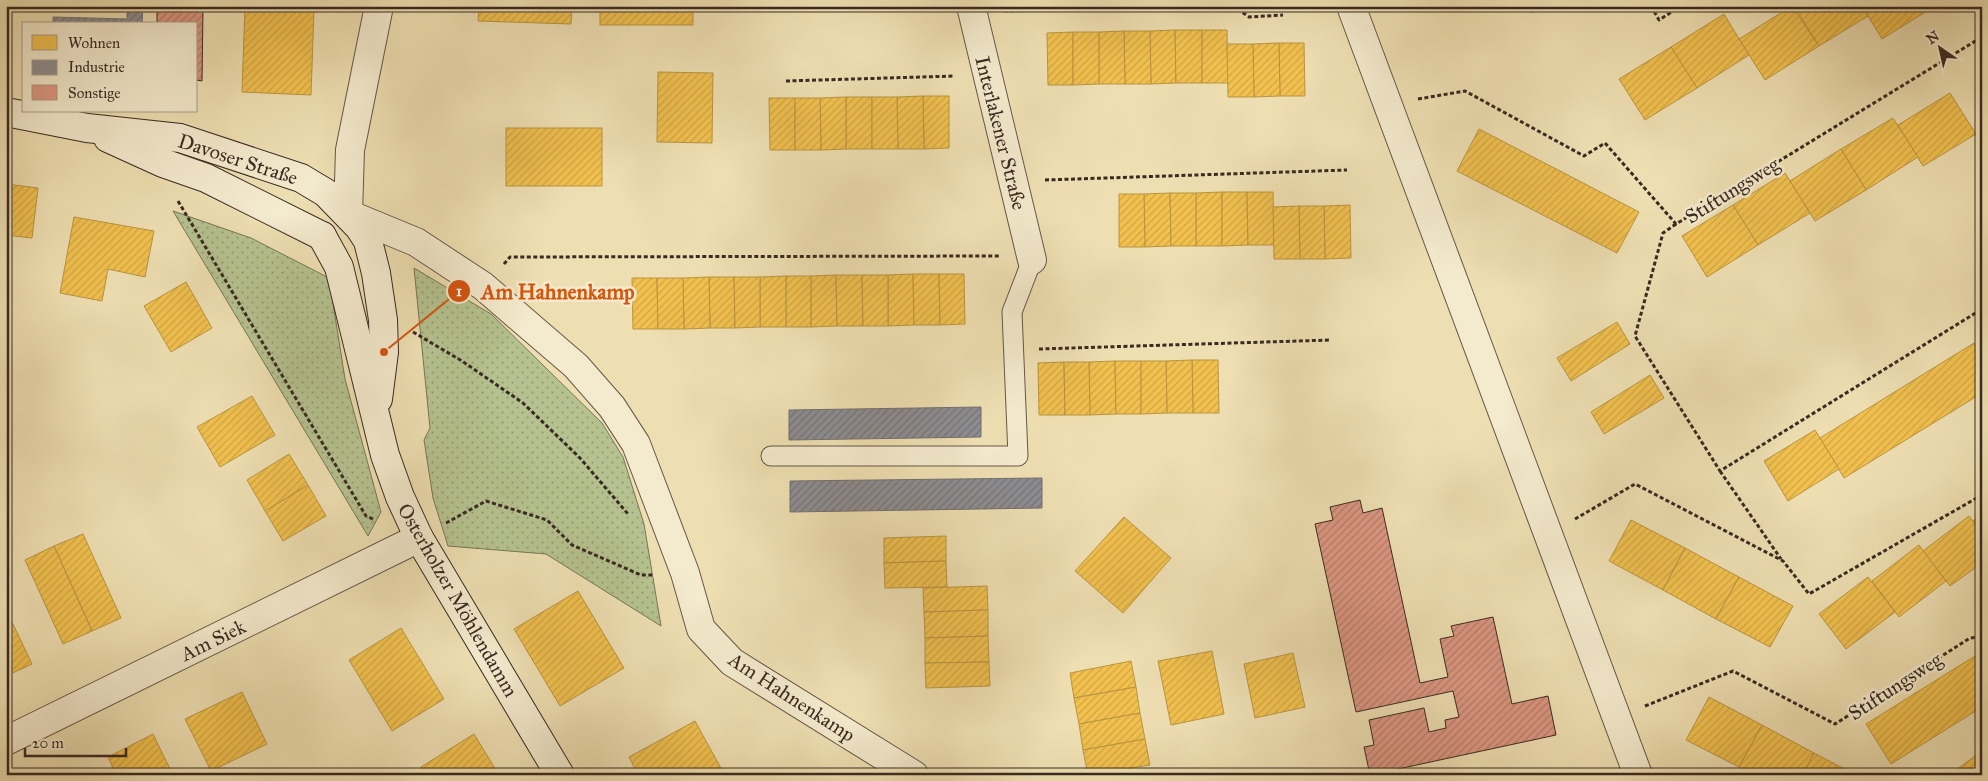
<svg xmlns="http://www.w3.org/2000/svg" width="1988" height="781" viewBox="0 0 1988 781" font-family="'IM FELL Great Primer',serif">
<defs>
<pattern id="grass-dots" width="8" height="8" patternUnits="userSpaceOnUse" patternTransform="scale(1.25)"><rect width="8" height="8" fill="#b5c28f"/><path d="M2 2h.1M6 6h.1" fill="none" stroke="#949e74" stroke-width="1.8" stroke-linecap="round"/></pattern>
<pattern id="homes-hatch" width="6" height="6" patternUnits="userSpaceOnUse" patternTransform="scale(1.25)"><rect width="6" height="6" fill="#f2c14e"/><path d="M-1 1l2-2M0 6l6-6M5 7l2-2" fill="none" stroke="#d0a644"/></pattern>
<pattern id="industry-hatch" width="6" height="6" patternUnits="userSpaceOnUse" patternTransform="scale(1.25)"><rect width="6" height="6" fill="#8d8d92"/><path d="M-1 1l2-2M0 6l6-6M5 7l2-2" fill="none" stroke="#747377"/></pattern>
<pattern id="building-hatch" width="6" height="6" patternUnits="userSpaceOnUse" patternTransform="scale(1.25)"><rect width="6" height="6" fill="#dd9782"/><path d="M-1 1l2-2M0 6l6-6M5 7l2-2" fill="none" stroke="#b47b6a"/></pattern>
</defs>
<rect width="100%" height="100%" fill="#eedfb2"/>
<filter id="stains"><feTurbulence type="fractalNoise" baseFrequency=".004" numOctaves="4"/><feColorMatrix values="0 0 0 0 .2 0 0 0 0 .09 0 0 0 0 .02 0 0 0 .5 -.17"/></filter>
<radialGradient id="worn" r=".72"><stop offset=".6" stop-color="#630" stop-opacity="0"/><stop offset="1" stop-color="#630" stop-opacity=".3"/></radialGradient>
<g fill="url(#grass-dots)" stroke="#777658">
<polygon points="173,211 251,238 329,278 345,379 381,512 368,536"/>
<polygon points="414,268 491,314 602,423 623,457 644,524 661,626 546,554 448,546 433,498 424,440 430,428"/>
</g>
<g fill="url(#homes-hatch)" stroke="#ba9441">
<polygon points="6,6 10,6 6,33"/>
<polygon points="245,6 314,9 311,95 242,92"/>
<polygon points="479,6 572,6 571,24 478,21"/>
<rect x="600" y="6" width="93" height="19"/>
<polygon points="1520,6 1537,6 1533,13"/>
<polygon points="1792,6 1819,46 1765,80 1739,39"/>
<polygon points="1794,6 1862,6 1868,16 1819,46"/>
<polygon points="1862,6 1935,6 1882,39"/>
<polygon points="1724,14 1749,55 1697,88 1671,47"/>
<polygon points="1175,30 1176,83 1151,84 1150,31"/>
<polygon points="1175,30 1202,30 1202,83 1176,83"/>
<polygon points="1202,30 1227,30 1228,83 1202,83"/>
<polygon points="1124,31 1150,31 1151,84 1125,84"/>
<polygon points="1124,31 1125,84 1099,84 1099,32"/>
<polygon points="1073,32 1073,85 1048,85 1047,33"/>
<polygon points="1073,32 1099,32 1099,84 1073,85"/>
<polygon points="1279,43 1304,43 1305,96 1280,96"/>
<polygon points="1279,43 1280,96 1254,97 1253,44"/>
<polygon points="1227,44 1253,44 1254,97 1228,97"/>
<polygon points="1671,47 1697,88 1645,120 1619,79"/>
<polygon points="658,72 713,73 712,143 657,142"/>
<polygon points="1950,93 1976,134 1923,166 1898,125"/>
<polygon points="923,96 949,96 949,148 924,149"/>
<polygon points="923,96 924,149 898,149 897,97"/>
<rect x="846" y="97" width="26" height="52"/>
<polygon points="846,97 846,149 821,150 820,98"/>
<polygon points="872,97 897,97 898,149 872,149"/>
<polygon points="769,98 795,98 795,150 770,150"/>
<polygon points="795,98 820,98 821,150 795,150"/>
<polygon points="1893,118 1918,157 1866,190 1841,149"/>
<rect x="506" y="128" width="96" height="58"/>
<polygon points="1479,129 1639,212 1617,253 1457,171"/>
<polygon points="1841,149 1866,190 1815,221 1790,181"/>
<polygon points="1785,173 1810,213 1758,245 1733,205"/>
<polygon points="6,184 38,188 32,238 6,235"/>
<polygon points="1222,192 1222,246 1196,246 1196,193"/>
<polygon points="1222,192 1247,192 1248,245 1222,246"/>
<polygon points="1247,192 1273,192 1274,245 1248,245"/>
<polygon points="1170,193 1171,246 1145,247 1144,194"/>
<polygon points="1170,193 1196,193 1196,246 1171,246"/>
<polygon points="1119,194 1144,194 1145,247 1119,247"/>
<polygon points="1350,205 1351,258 1325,259 1324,206"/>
<polygon points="1733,205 1758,245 1707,277 1682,236"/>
<polygon points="1299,206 1324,206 1325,259 1300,259"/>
<polygon points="1299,206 1300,259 1274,259 1273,207"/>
<polygon points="74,217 154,231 145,277 108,269 102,301 60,293"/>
<polygon points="913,274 914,325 888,326 888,275"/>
<polygon points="913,274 939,274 940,325 914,325"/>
<polygon points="939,274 964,274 965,324 940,325"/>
<polygon points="836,275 837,326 811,327 811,276"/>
<polygon points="836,275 862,275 863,326 837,326"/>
<polygon points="862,275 888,275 888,326 863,326"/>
<rect x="786" y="276" width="25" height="51"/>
<polygon points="786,276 786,327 760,327 760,277"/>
<polygon points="709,277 734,277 735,328 710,328"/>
<polygon points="709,277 710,328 684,329 683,278"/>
<polygon points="734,277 760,277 760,327 735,328"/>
<polygon points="632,278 657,278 658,329 633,329"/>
<polygon points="657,278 683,278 684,329 658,329"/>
<polygon points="186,282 212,328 171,352 144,306"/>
<polygon points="1617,322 1630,344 1571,381 1557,358"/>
<polygon points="1974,343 1982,356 1982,393 1844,478 1820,438"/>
<polygon points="1192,360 1218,360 1219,413 1193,413"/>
<polygon points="1192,360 1193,413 1167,413 1166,361"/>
<polygon points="1115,361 1116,414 1090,415 1089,362"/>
<polygon points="1115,361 1141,361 1141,414 1116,414"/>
<polygon points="1141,361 1166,361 1167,413 1141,414"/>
<polygon points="1064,362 1065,415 1039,415 1038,363"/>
<polygon points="1064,362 1089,362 1090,415 1065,415"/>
<polygon points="1650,375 1664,398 1604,434 1591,412"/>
<polygon points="252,396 275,435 220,467 197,427"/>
<polygon points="1815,430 1839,469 1788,501 1764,461"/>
<polygon points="289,454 308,485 265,511 247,480"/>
<polygon points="308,485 326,516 283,541 265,511"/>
<polygon points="1982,514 1982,533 1973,521"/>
<polygon points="1969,516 1982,533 1982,563 1950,586 1923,551"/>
<polygon points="1124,517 1171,558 1123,613 1075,571"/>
<polygon points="1631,520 1685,548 1663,590 1609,561"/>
<polygon points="83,534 121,618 92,631 54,546"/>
<polygon points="946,536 946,561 884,563 884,538"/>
<polygon points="1919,545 1946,581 1899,617 1872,581"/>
<polygon points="54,546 92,631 63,644 25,560"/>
<polygon points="1685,548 1739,577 1716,619 1663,590"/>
<polygon points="946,561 947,587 885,588 884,563"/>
<polygon points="1739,577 1793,606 1770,647 1716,619"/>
<polygon points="1868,577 1895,612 1846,649 1819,614"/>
<polygon points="987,586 988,610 924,612 923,588"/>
<polygon points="578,591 624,668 560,706 514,629"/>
<polygon points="988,610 988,636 925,638 924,612"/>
<polygon points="12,622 32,664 6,676 6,625"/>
<polygon points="401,628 444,699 392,731 349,660"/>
<polygon points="988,636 989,662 925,663 925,638"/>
<polygon points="1212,651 1224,714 1171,725 1158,661"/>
<polygon points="1293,653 1305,707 1255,718 1244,664"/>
<polygon points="1975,656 1982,666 1982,707 1891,764 1866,724"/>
<polygon points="1131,661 1136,687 1074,698 1070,673"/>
<polygon points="989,662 990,686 926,688 925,663"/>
<polygon points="1136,687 1140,713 1079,724 1074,698"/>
<polygon points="242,692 267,744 211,771 185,719"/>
<polygon points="1709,697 1762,725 1739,767 1686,740"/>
<polygon points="1140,713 1145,739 1083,750 1079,724"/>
<polygon points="695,721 722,770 715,775 638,775 629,757"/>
<polygon points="1762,725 1814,753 1803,775 1752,775 1739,767"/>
<polygon points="153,734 173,775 116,775 108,757"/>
<polygon points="474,734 499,775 426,775 421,767"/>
<polygon points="1145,739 1150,765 1088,775 1083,750"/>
<polygon points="1982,751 1982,775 1949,775"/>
<polygon points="1814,753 1856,775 1803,775"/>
</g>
<g fill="url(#industry-hatch)" stroke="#746f70">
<polygon points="127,6 143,6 142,24 53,24 53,17 127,19"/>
<polygon points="981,407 981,437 789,440 789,410"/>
<polygon points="1042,478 1042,508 790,512 790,481"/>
</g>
<g fill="url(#building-hatch)" stroke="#392a22">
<polygon points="157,6 203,6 202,81 196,80 196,24 157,24"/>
<polygon points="1360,500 1363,513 1382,508 1420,683 1448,677 1440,639 1454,636 1451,626 1493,617 1512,704 1548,696 1556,735 1370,775 1364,747 1374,745 1369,720 1424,708 1429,732 1446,728 1445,720 1459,717 1453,691 1356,712 1315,524 1333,520 1330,507"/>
</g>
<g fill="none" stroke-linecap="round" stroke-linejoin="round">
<defs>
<polyline id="lane" points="771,456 1018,456 1012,312 1032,260"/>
<g id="street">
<polyline points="379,6 350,150 348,214 416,242 483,286 576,366 612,407 636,444 685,573 701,629 732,662 914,775"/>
<polyline points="971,6 1032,260"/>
<polyline points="1351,6 1638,775"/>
<polyline points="6,741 419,538"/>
</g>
<g id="secondary">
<polyline points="6,112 87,128 180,138 301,178 326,193 359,227 368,241 376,273 383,320 384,352 378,399"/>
<polyline points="108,138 163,163 206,178 322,236"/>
<polyline points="322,236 339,267 385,455 400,497 419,538 560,775"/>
</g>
</defs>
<use href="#lane" stroke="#665746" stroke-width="21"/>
<use href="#street" stroke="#665746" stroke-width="30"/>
<use href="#secondary" stroke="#392a22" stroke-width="30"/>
<g stroke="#392a22" stroke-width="3" stroke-dasharray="4 2.5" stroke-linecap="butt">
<polyline points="1651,6 1659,20 1681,6"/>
<polyline points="1004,11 1235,7 1249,17 1283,15"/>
<polyline points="786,81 955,76"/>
<polyline points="1418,99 1465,91 1584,156 1605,143 1676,224 1982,37"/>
<polyline points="1045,180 1347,170"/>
<polyline points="178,201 366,516 375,520"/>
<polyline points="1676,224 1663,233 1635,336 1720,471 1982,309"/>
<polyline points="504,264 510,257 999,256"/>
<polyline points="413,332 462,361 523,403 580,458 628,514"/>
<polyline points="1039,349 1331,340"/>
<polyline points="1720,471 1781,559"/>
<polyline points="1575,519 1635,484 1783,561 1809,594 1982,495"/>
<polyline points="446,523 486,501 547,520 572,545 641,575 652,575"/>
<polyline points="1645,706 1733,671 1835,724 1970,638 1982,637"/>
</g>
<use href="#lane" stroke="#f4eacd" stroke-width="19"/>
<use href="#street" stroke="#f4eacd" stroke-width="28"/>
<use href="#secondary" stroke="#f4eacd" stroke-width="28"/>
</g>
<g text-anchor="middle" stroke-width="5" stroke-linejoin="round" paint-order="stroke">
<g font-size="20" fill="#392a22" stroke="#f4eacd">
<text transform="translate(1001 133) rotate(76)" y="7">Interlakener Straße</text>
<text transform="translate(238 159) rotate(18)" y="7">Davoser Straße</text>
<text transform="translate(1732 190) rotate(-32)" y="7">Stiftungsweg</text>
<text transform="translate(458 600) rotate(60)" y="7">Osterholzer Möhlendamm</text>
<text transform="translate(213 640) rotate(-26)" y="7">Am Siek</text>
<text transform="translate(1895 686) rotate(-33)" y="7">Stiftungsweg</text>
<text transform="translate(792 697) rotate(33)" y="7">Am Hahnenkamp</text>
</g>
</g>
<path fill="none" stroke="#d6540e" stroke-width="2" d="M384 352L459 291"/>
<g fill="#d6540e" stroke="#f4eacd" stroke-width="2">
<circle cx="384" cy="352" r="5"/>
<circle cx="459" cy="291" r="12"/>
</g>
<g font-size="15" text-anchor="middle" font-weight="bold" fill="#fff">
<text x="459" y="296">1</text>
</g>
<g font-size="21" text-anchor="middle" font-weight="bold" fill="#d6540e" stroke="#f4eacd" stroke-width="5" stroke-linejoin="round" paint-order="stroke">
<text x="558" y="299">Am Hahnenkamp</text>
</g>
<rect width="1988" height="781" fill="none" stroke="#eedfb2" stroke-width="25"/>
<rect x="8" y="8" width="1973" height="766" fill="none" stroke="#392a22" stroke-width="2.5"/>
<rect x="12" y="12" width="1963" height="756" fill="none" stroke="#392a22"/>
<rect x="22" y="22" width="175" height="90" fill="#f4eacd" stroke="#a99d89"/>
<rect x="32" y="35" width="25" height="15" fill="#f2c14e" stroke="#a99d89"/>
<text x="68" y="48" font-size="15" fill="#392a22">Wohnen</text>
<rect x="32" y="60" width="25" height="15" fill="#8d8d92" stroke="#a99d89"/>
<text x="68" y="72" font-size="15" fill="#392a22">Industrie</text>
<rect x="32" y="85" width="25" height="15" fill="#dd9782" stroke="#a99d89"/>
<text x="68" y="98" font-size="15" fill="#392a22">Sonstige</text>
<g transform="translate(1940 48) rotate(326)" stroke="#f4eacd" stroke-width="4" paint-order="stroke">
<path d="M0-4L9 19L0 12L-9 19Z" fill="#392a22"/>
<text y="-8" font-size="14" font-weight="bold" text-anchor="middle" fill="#392a22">N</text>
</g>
<path d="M25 748v8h101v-8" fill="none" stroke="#392a22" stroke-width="2.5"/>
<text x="32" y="748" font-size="15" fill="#392a22" stroke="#f4eacd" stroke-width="4" paint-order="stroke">20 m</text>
<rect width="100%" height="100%" filter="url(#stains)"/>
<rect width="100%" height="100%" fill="url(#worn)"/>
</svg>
